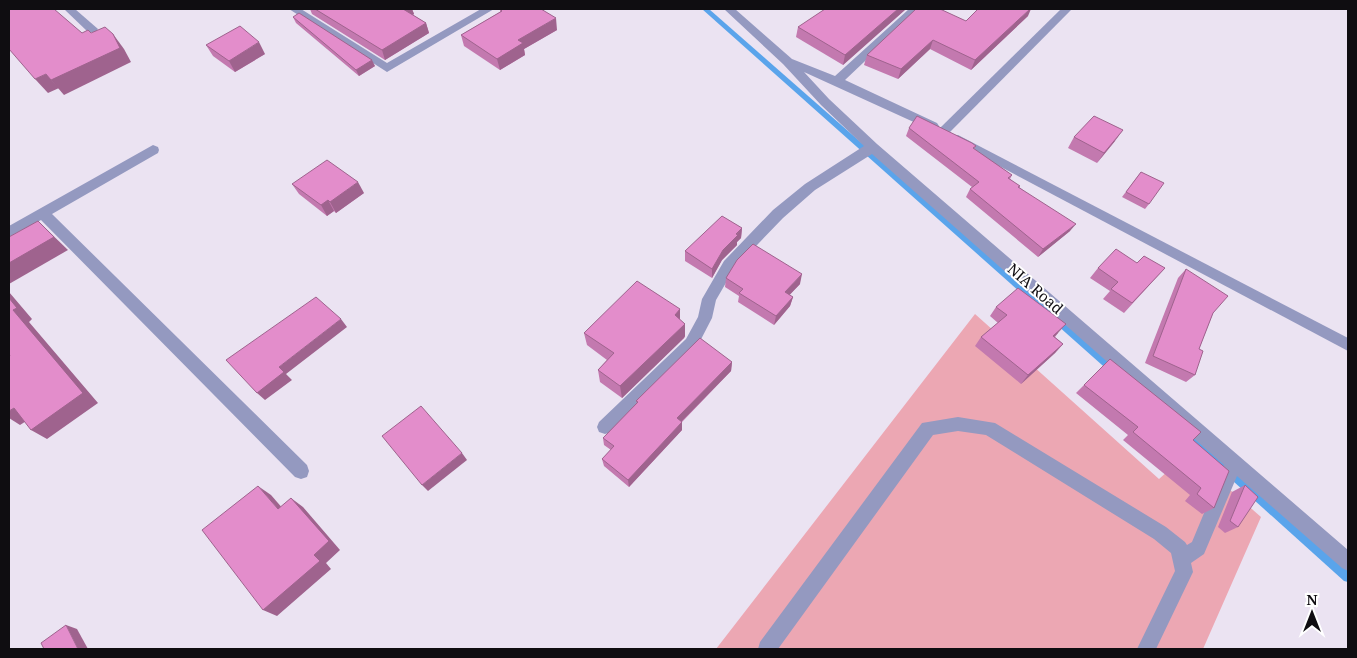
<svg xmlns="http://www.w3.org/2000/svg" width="1357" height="658" viewBox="0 0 1357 658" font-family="'Noto Serif',serif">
<rect width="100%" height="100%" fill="#ebe3f2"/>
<polygon fill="#eca7b3" points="975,314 1159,479 1188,453 1261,517 1203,649 716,649"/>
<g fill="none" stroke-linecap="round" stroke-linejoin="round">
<g fill="#5aa4eb" fill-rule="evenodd">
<polygon points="702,9 709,9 1117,367 1119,370 1117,373 1114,374 1111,373"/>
<polygon points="1186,429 1189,430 1348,570 1348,582 1344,581 1183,436 1181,433 1183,430"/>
</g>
<g fill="#9499c0" fill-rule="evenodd">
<polygon points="64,9 75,9 98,29 96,32 88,32"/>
<polygon points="289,9 301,9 387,63 481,9 494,9 387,72"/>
<polygon points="724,9 735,9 792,59 835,76 909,9 920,9 845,80 937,123 939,126 937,129 929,129 804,72 829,99 877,144 1348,550 1348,571 1342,568 1237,476 1204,554 1191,563 1193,572 1156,649 1137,649 1175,571 1171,553 1154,539 986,435 958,431 933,435 778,649 758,649 760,642 922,423 958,417 995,423 1166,527 1185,542 1187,545 1192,542 1224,465 872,154 815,190 783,218 734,269 716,300 712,318 696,349 611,432 605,434 599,432 597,427 599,422 686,339 698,317 702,299 724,261 773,210 805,184 864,146 821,105 783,64"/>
<polygon points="1061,9 1072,9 948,134 940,134 938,131 940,128"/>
<polygon points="958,135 1348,338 1348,351 954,142 952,139 954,136"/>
<polygon points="153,145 158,147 159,150 158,153 52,214 307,465 309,471 307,477 301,479 295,477 41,220 9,237 9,226"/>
</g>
</g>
<g fill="#c379af">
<polygon points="310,9 413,9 412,9 414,14 413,15 426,23 429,33 385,60 312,14"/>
<polygon points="500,9 557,30 524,49 525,55 500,70 464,46 461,35 500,12"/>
<polygon points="906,9 843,65 796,37 798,27"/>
<polygon points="1028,16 971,70 930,49 898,79 864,65 867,55 966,21"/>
<polygon points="293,17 375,66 359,76 296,23"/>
<polygon points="206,45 265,54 235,72 213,56"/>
<polygon points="909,128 976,146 974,149 1012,175 1010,179 1070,231 1038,257 966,197 970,189 972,187 906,136"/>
<polygon points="1074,137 1115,141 1097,163 1068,148"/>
<polygon points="1141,172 1149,204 1145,209 1122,197"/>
<polygon points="292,184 364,193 336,213 334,211 327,216 299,194"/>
<polygon points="742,228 741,238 737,242 737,245 722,260 712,278 685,261 685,251"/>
<polygon points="1137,263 1165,268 1124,313 1103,299 1110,291 1090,278 1098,268"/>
<polygon points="1186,269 1213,313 1199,349 1195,375 1186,382 1145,363 1178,278"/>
<polygon points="726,278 800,284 789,295 793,297 790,306 774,325 738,302 739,296 725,287"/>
<polygon points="996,307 1058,333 1055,337 1063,344 1055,353 1021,384 975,346 981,337 998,323 990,316"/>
<polygon points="680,309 680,320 685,324 685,336 684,338 622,398 600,382 598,370 607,360 587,345 584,333"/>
<polygon points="1110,359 1193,440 1214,508 1202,514 1185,501 1190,495 1123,440 1128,435 1076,393"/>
<polygon points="732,362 731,371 682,422 682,430 629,487 604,466 602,459 611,450 604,445 603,438 637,403 636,401"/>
<polygon points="1245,485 1238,527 1225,533 1218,527 1232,492"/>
</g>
<g fill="#9f638e">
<polygon points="403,9 413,9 412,9 414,14 407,18"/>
<polygon points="898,9 906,9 843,65 845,55"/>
<polygon points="1030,9 1031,9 1028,16 971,70 975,60"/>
<polygon points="556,18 557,30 524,49 525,55 500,70 497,59 518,40"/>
<polygon points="426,23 429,33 385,60 382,50"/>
<polygon points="113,34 124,49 131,62 64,95 51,80"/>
<polygon points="933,40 930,49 898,79 901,69"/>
<polygon points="259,42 265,54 235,72 229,61"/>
<polygon points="372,60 375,66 359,76 356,70"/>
<polygon points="46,74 59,88 48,93 35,79"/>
<polygon points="1123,130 1115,141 1097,163 1104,153"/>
<polygon points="358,182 364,193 336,213 330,202"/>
<polygon points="328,200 334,211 327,216 321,205"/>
<polygon points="38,221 68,250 9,284 9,263"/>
<polygon points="1076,224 1070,231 1038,257 1043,249"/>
<polygon points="742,228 741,238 737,242 737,245 722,260 712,278 712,269 723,250"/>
<polygon points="802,274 800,284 783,302 785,292"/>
<polygon points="9,292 32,319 29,322 98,403 47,439 31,430 13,310 9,298"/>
<polygon points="793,297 790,306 774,325 776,316"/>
<polygon points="680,309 680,323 675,315"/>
<polygon points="341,319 347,327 286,374 292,380 265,400 257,393 279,367"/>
<polygon points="685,324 685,336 684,338 622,398 620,386"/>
<polygon points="1066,324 1058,333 1046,345 1053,336"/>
<polygon points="1063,344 1055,353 1021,384 1028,375"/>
<polygon points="732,362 731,371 677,426 677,418"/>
<polygon points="14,408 31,418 20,425 9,418 9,411"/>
<polygon points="682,422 682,430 629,487 628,480"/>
<polygon points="462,453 467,460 428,491 422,485"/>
<polygon points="258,486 271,495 291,518 278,509"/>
<polygon points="291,498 303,507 340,550 326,563 331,569 277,616 263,610 314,555"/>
<polygon points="66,625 77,629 88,649 78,649"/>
</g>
<g fill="#e38dcb" stroke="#9f638e">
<polygon points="9,9 54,9 82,33 88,30 91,33 105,27 113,34 120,48 51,80 46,74 35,79 9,49"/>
<polygon points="315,9 403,9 426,23 382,50"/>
<polygon points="500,9 541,9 556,18 518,40 523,43 497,59 461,35 502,11"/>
<polygon points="825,9 898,9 845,55 798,27"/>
<polygon points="916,9 940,9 966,21 978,9 1030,9 975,60 933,40 901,69 867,55"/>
<polygon points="299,13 372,60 356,70 293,17"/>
<polygon points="240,26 259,42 229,61 206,45"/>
<polygon points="917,116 972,143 976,146 973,148 1012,175 1008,178 1020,186 1018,187 1076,224 1043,249 970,189 979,182 909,128"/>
<polygon points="1094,116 1123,130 1104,153 1074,137"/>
<polygon points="327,160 358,182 330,202 328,200 321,205 292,184"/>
<polygon points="1141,172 1164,183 1149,204 1126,192"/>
<polygon points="722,216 742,228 736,234 738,235 723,250 712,269 685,251"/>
<polygon points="38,221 54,237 9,263 9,237"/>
<polygon points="753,244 802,274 785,292 793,297 776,316 739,293 743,289 726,278 737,260"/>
<polygon points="1116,249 1137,263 1144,256 1165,268 1132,303 1111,289 1118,282 1098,268"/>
<polygon points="1186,269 1228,296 1213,313 1199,349 1203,351 1195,375 1153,356"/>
<polygon points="637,281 680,309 675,315 685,324 620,386 598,370 614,353 584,333"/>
<polygon points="1018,288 1066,324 1053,336 1063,344 1028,375 981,337 1007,315 996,307"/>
<polygon points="316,297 341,319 279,367 284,372 257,393 226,360"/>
<polygon points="9,298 17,308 13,310 83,393 31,430 14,408 9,411 9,357 10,356 9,354"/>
<polygon points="700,338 732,362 677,418 682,422 628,480 602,459 614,446 603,438 638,402 636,401"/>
<polygon points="1110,359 1201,432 1193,440 1229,471 1214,508 1197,494 1201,488 1133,432 1138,427 1084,385"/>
<polygon points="421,406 462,453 422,485 382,436"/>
<polygon points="1245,485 1258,497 1238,527 1230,521"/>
<polygon points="258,486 278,509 291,498 329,541 314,555 320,561 263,610 202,530"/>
<polygon points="66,625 78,649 44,649 41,643"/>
</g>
<g text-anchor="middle" stroke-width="4" stroke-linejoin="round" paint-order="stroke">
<g font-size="15" fill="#0f0d11" stroke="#fff">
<text transform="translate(1035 289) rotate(41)" y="5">NIA Road</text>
</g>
</g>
<rect width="1357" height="658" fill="none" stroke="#0f0d11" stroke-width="20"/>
<g transform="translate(1312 613)" stroke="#ffffff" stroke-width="4" paint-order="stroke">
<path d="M0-4L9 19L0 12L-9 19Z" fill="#0f0d11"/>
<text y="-8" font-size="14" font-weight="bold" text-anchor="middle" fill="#0f0d11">N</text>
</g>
</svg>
